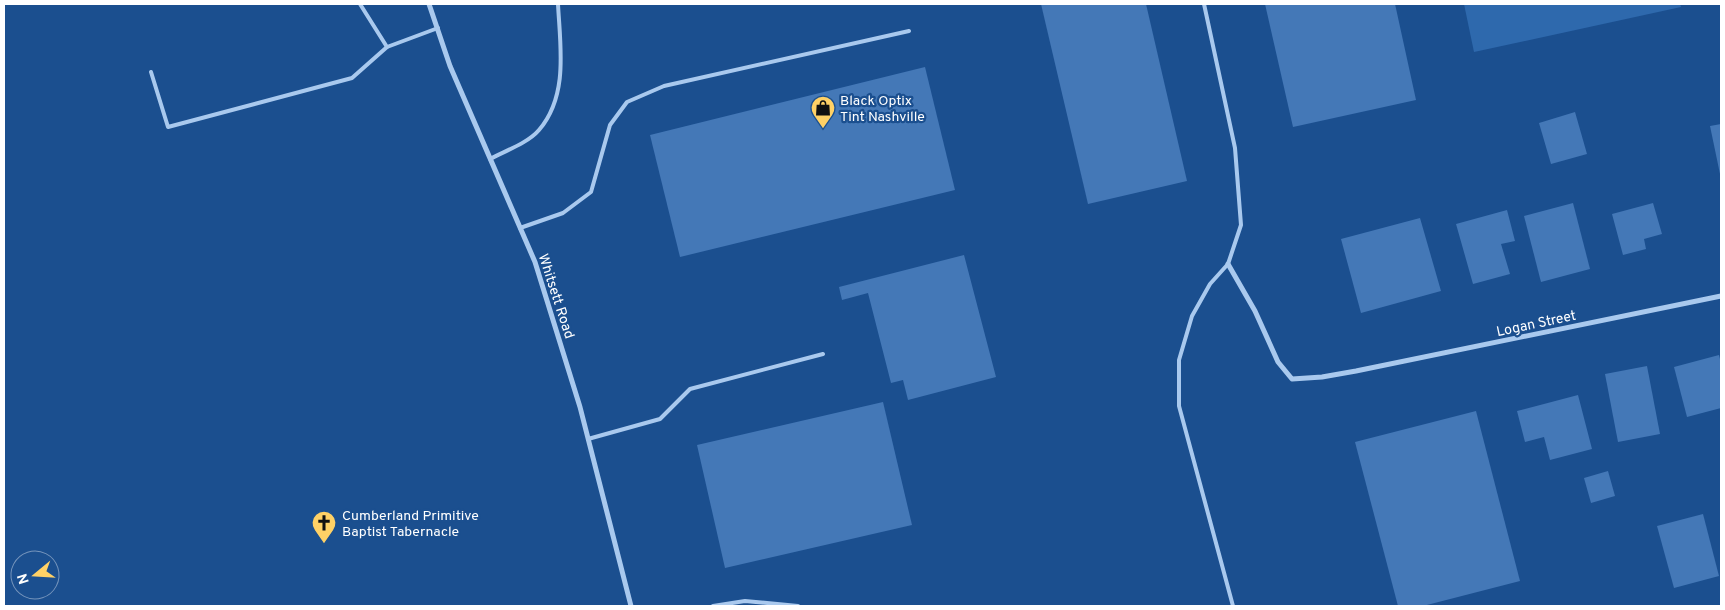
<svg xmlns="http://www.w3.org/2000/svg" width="1725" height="610" viewBox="0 0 1725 610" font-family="Overpass,sans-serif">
<rect width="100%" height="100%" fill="#1b4f8f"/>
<polygon fill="#2e69ad" points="1464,4 1680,4 1681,7 1474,52"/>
<g fill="#4478b7">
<polygon points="1041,4 1146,4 1187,181 1088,204"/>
<polygon points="1265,4 1395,4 1416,100 1293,127"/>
<polygon points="925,67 955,190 680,257 650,135"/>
<polygon points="1575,112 1587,154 1551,164 1539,123"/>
<polygon points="1721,124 1721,174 1720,174 1710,126"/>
<polygon points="1573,203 1590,269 1541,282 1524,216"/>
<polygon points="1653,203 1662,234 1644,239 1646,249 1623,255 1612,214"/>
<polygon points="1507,210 1515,241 1501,244 1510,274 1473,284 1456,224"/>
<polygon points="1420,218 1441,291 1361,313 1341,239"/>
<polygon points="964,255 996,377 908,400 903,380 891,383 868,293 842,300 839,287"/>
<polygon points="1719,355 1721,363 1721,408 1687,417 1674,367"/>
<polygon points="1647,366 1660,434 1618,442 1605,374"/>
<polygon points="1578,395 1592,449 1550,460 1544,437 1525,442 1517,411"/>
<polygon points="883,402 912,525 725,568 697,445"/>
<polygon points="1476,411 1520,581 1423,606 1398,606 1355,442"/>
<polygon points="1608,471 1615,496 1591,503 1584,478"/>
<polygon points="1703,514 1719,576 1674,588 1657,526"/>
</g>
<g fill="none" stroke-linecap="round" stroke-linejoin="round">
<g stroke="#a9c9ee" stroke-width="4">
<polyline points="360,4 387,47 438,28"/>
<polyline points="1204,4 1235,148 1241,225 1228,264 1210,284 1192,316 1179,360 1179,406 1233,606"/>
<polyline points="151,72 168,127 352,78 387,47"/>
<path d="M490 159C505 151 528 143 539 130 569 95 560 45 558 4"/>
<polyline points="520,228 563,213 591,192 610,125 627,102 664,86 909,31"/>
<polyline points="588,439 660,419 690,389 823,354"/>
<polyline points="713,606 745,601 798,606"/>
</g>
<g stroke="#a9c9ee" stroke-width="5">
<polyline points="429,4 450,66 535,262 580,407 631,606"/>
<polyline points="1228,264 1255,311 1278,362 1292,379 1322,377 1356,371 1721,296"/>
</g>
</g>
<defs>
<symbol id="shop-pin" viewBox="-11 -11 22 30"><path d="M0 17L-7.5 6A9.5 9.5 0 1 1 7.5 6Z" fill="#ffd166" stroke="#1b4f8f"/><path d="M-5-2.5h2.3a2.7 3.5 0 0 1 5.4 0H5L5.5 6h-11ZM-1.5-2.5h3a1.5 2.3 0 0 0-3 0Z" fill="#111"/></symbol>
<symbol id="church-pin" viewBox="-11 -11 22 30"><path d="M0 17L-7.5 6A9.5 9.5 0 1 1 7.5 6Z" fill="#ffd166" stroke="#1b4f8f"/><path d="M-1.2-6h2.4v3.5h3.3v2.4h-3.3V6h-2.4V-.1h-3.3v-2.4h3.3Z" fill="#111"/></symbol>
</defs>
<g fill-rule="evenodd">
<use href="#shop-pin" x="809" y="94" width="28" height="38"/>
<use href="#church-pin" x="310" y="509" width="28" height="38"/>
</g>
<g text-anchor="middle" stroke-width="4.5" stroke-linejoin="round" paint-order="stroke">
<g font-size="14" fill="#fff" stroke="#1b4f8f" text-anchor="start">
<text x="840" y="105">Black Optix<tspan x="840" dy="16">Tint Nashville</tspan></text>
<text x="342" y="520">Cumberland Primitive<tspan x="342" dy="16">Baptist Tabernacle</tspan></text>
</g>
<g font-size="14" fill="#fff" stroke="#1b4f8f">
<text transform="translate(557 296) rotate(72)" y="5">Whitsett Road</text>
<text transform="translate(1536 323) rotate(-12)" y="5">Logan Street</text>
</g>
</g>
<rect width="1725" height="610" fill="none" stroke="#ffffff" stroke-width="10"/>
<g transform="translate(35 575) rotate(252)"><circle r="24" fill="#1b4f8f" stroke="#7695bc"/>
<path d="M0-4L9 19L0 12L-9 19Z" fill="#ffd166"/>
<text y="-8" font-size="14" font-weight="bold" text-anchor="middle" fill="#ffffff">N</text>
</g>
</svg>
